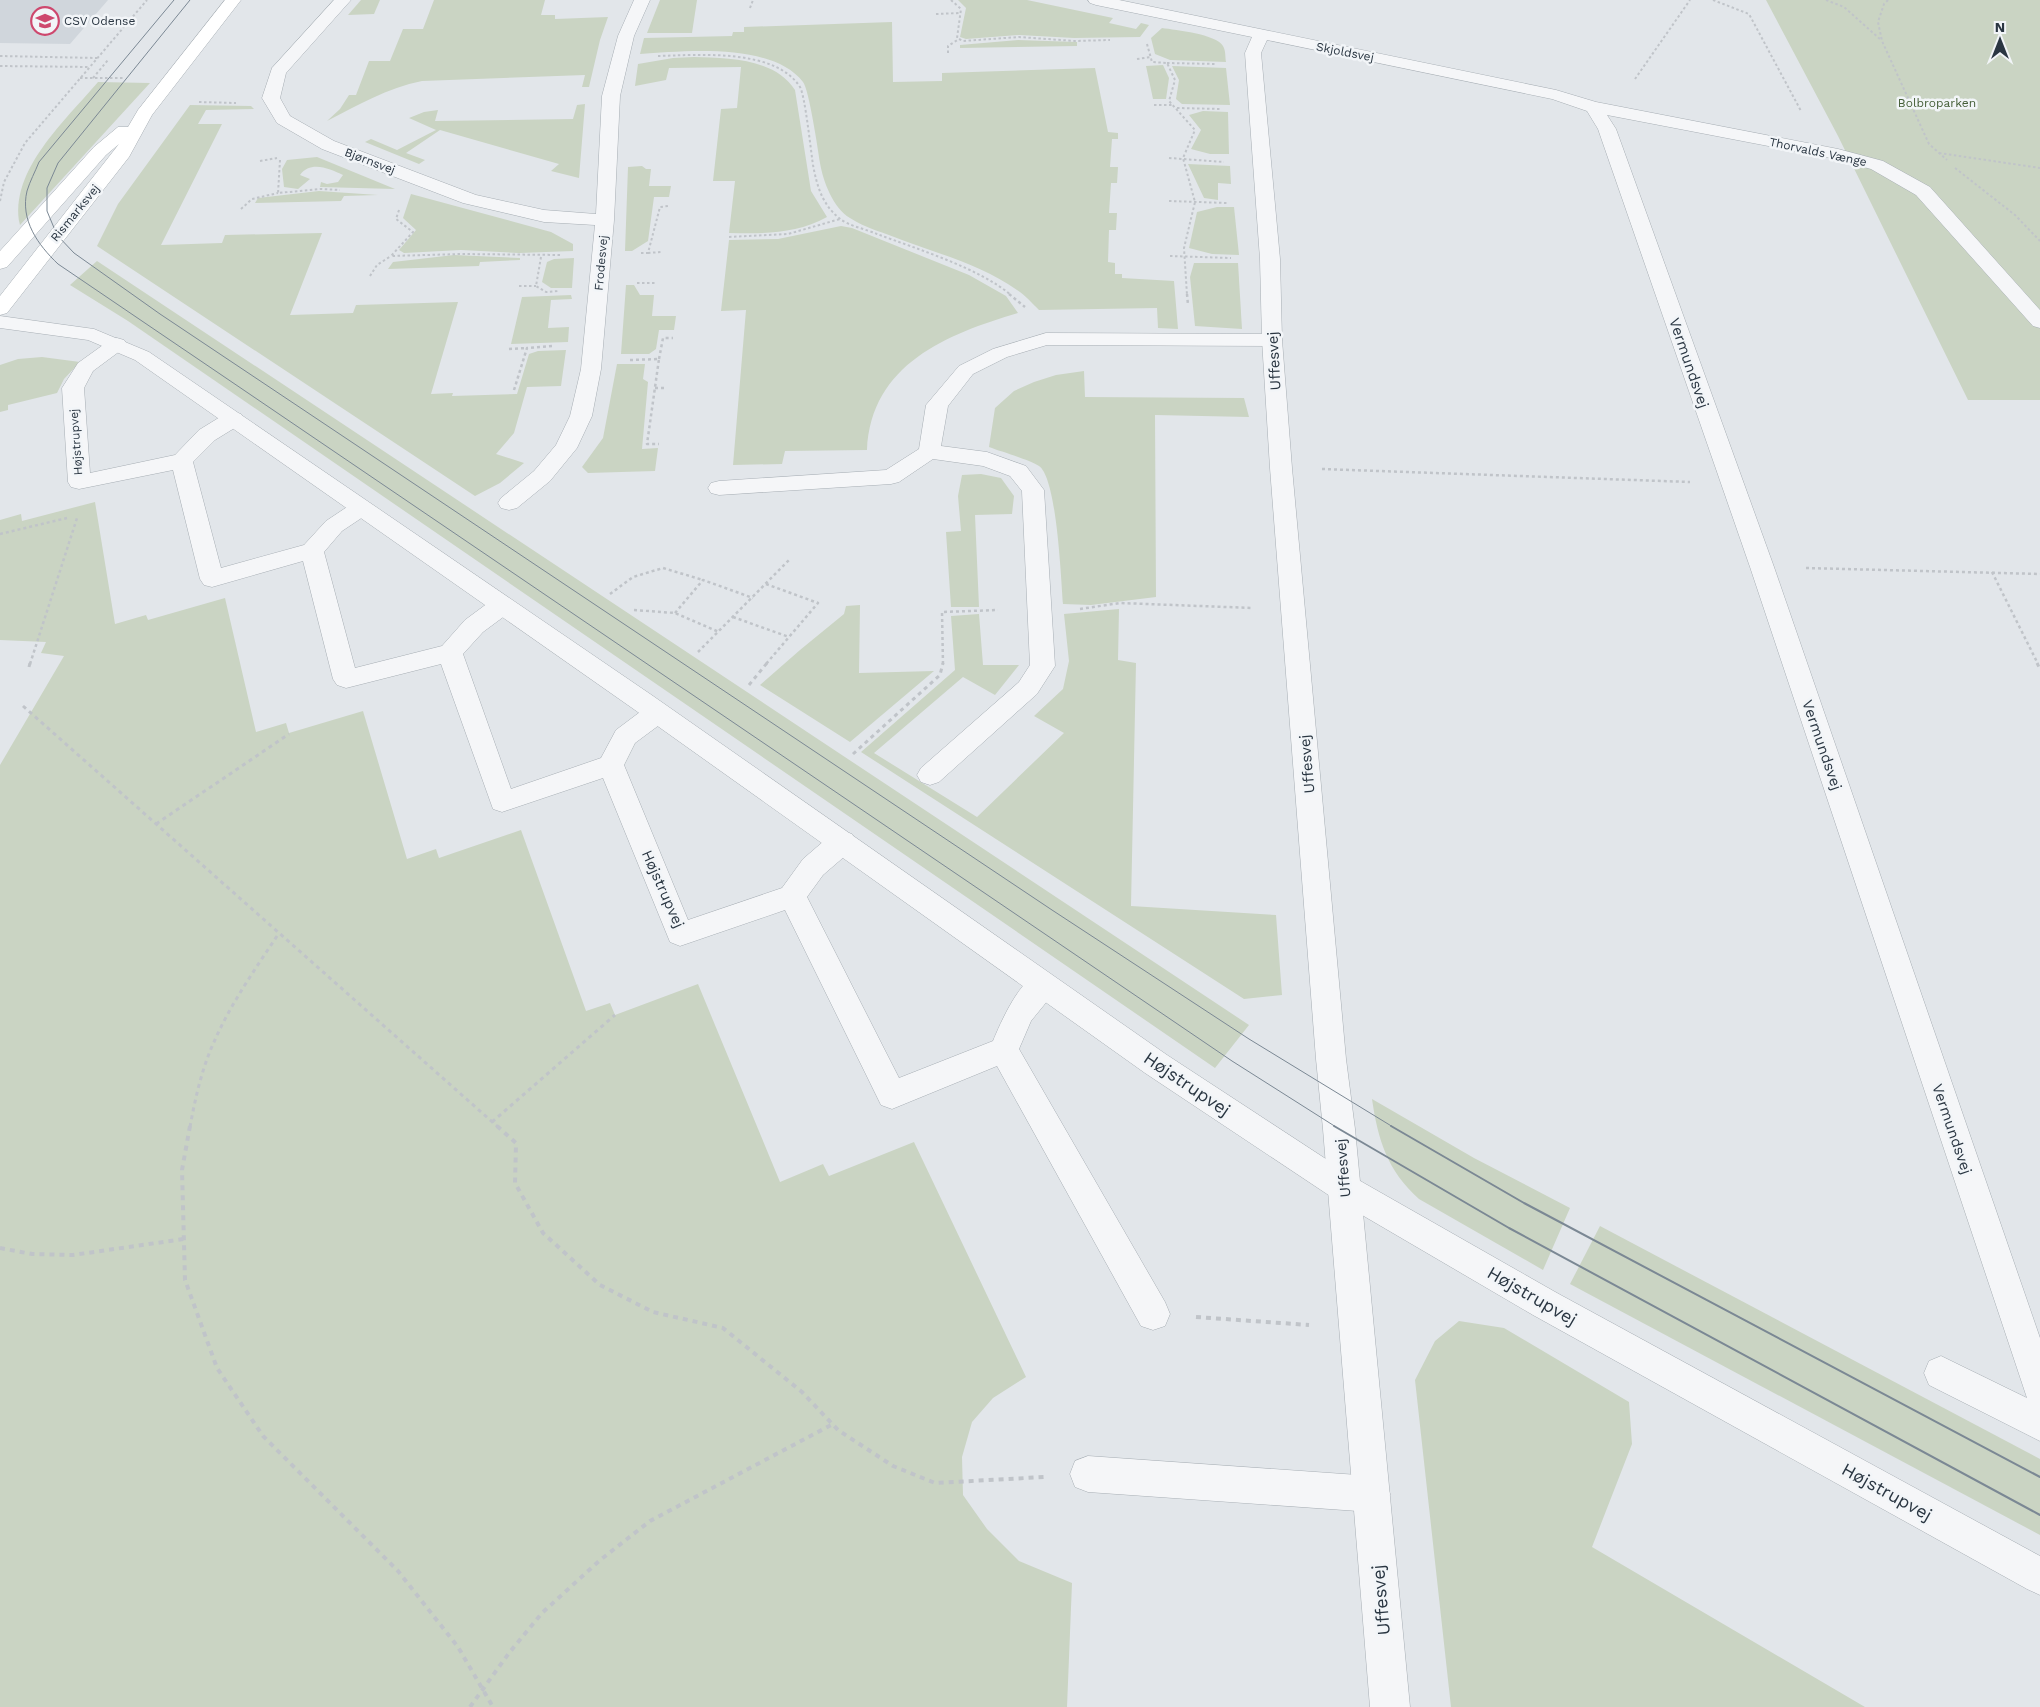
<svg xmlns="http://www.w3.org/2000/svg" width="2040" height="1707" viewBox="0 0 2040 1707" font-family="'Work Sans',sans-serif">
<rect width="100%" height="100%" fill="#e2e6ea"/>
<polygon fill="#d0d6dc" points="0,0 108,0 70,44 0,43"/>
<g fill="#cad4c3">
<polygon points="361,0 380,0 374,14 348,15"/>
<path d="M434 0H545L541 15H555V19L608 17 600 40 589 87H582L585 75 422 81C387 88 358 105 327 121L340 109 349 95H356L369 61H390L403 29H423Z"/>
<polygon points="660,0 697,0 692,33 647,33"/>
<polygon points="958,0 1027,0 1113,18 1109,23 1136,29 1141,23 1149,25 1140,37 1074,38 1019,35 966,39 960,37 966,8"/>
<polygon points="1766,0 2040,0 2040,400 1968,400 1838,136"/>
<path d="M892 22 893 82 942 81V73L1095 68 1108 132 1118 133V139H1112L1110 167H1118L1117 183H1111L1109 213H1117L1116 230H1109L1108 262 1115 263V274H1122V278L1174 281 1178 329 1158 328 1157 308 1039 310C1032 303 1025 295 1017 290 983 266 940 254 902 240 885 233 865 228 850 218 833 208 823 181 820 163 818 150 809 89 803 82 772 42 685 51 640 54L644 38 732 36 733 32H744V27Z"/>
<path d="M1162 28C1176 30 1216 34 1223 46 1226 51 1225 57 1226 62L1170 60 1155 54 1151 38Z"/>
<polygon points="1018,40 1077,42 1077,46 960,48 960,45"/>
<path d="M694 57C727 58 775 58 795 90L811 191 827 217C796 234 763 234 729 233L735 181H713L721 109 737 108 741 67 669 68 666 80 635 86 638 64 673 58Z"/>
<polygon points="1163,65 1169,78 1166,99 1153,99 1146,66"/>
<polygon points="1172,66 1226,68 1230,105 1182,104 1176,99 1179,80"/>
<path d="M98 82 150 83 20 225C8 171 67 119 98 82Z"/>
<polygon points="585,104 579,178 551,171 559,164 440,130 406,153 425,160 419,164 365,142 371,139 397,150 436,130 409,118 424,112 438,110 435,121 573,119 577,105"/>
<polygon points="190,105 251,106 254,109 206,110 198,124 222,124 161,245 222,243 225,235 322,233 290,315 353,313 356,305 458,302 431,394 453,393 452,396 517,394 529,354 538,351 566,350 561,386 527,387 514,433 496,454 524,463 500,483 475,496 97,246 118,204"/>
<polygon points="1203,111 1228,112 1229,154 1210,154 1191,149 1201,130 1189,115"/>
<path d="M317 157 395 189 320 187 321 182 327 184 338 182 343 175C330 169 311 160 300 175L310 179 298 189 284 187 282 169 287 160Z"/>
<polygon points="1188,164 1230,166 1231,184 1218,183 1218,200 1204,198"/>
<polygon points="642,166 646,169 651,169 649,186 671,186 669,197 654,197 648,241 632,251 625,251 628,167"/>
<polygon points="319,191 378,195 344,196 341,201 255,203 258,198"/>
<polygon points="411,194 551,232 573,244 573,251 519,253 461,250 404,253 399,250 416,230 403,218"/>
<polygon points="1217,207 1234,207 1239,255 1212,254 1189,248 1197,212"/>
<path d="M841 226 852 228 969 275 1006 296 1018 313C947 334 871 364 867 450L785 451 782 464 733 465 746 310 721 311 729 240 778 239Z"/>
<polygon points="454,255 520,258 520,260 480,262 479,266 388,269 393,262"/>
<polygon points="574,258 572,288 551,288 542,282 547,262 554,259"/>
<polygon points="97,261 1249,1025 1215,1068 128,321 70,285"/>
<polygon points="1194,263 1238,263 1242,329 1195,326 1190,277"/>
<polygon points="626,285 634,285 640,295 654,295 652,316 676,316 674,330 659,330 656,349 649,354 621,354"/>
<polygon points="571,295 572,299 551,300 548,328 569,327 568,342 511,344 522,297"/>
<polygon points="42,357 80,362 64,379 57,393 8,405 8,410 0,412 0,365 18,359"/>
<polygon points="617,364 645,364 643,379 648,382 642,449 658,448 655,471 588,473 582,467 603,438"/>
<path d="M1084 371 1085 397 1244 398 1249 417 1155 415 1156 597 1091 605 1063 604C1061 579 1057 478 1039 466 1028 459 1002 452 989 447L995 408 1014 391 1034 382 1056 375Z"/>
<polygon points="981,474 1001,478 1014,496 1012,514 975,515 979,607 951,607 946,532 961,531 958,496 962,475"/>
<polygon points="95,502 115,624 146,615 148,620 225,598 256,732 286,723 289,733 363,711 407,859 436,849 439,858 521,830 586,1011 610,1003 615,1015 698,984 780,1182 823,1164 829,1176 914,1142 1026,1377 993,1398 972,1422 962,1457 963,1495 987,1529 1019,1561 1072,1583 1067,1707 0,1707 0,765 64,656 41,653 46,642 0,640 0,520 21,514 22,521"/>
<polygon points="860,605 859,673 934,671 850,742 760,685 800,650 844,614 846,606"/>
<polygon points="1119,609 1118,660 1136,663 1131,906 1276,915 1282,995 1244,999 861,752 955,670 951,616 979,614 983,665 1019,665 995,695 963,677 874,753 977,817 1064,733 1034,716 1063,689 1069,661 1064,614"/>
<path d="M1372 1099 1474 1158 1570 1208 1543 1270 1419 1199C1387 1170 1378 1140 1372 1099Z"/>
<polygon points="1600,1226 2040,1459 2040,1535 1570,1284"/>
<polygon points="1459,1321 1504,1328 1629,1402 1632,1444 1592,1547 1865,1707 1451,1707 1415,1380 1435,1341"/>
</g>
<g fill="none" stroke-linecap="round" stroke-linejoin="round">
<defs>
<g id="service">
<polygon points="1046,333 1272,334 1279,336 1282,340 1279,344 1272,346 1047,345 1007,357 973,374 948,406 941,446 987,452 1026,466 1044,490 1055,666 1037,694 939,782 930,785 921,782 917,775 921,768 1019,682 1030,665 1022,491 1010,476 983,466 933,459 899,482 891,484 719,495 711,493 708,488 711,483 719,481 886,470 919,449 926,405 959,366 993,349"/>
<path d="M117 338 124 340 127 344 124 348 93 371 84 388 90 473 175 455 199 430 225 414 233 412 241 414 244 419 241 424 215 440 193 462 221 568 304 545 326 521 353 503 361 501 369 503 372 508 369 513 342 531 324 552 355 668 442 646 465 620 492 600 501 598 510 600 513 606 510 612 483 632 463 654 511 789 601 758 616 730 648 706 657 704 666 706 670 713 666 720 635 743 624 765 688 920 782 888 803 859 832 834 842 831 852 834 856 842 852 850 823 875 807 897 899 1078 993 1041C1000 1024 1021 975 1042 973 1045 973 1050 975 1053 976L1058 985 1053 994 1031 1021 1019 1049 1165 1302 1170 1314 1165 1326 1153 1330 1141 1326 997 1066 892 1109 881 1105 785 910 680 946 670 942 603 778 502 812 493 809 441 664 346 688 337 685 333 679 303 561 212 587 204 585 200 579 173 470 79 489 71 487 68 482 62 388 78 363 110 340Z"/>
<polygon points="1088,1456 1372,1476 1385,1481 1390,1494 1385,1507 1372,1512 1088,1492 1075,1487 1070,1474 1075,1461"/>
</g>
<g id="minor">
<polygon points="334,0 351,0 286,73 280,98 290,116 334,141 476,195 544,210 596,214 602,96 618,36 634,0 650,0 634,36 620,96 614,220 601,369 592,416 577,448 550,481 517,508 509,510 501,508 498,503 501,498 534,471 556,445 570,416 581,369 595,225 544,222 463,203 322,149 277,123 262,98 272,68"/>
<polygon points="1088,0 1119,0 1556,90 1596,102 1838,149 1883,161 1930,187 2040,310 2040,328 2033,326 1916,195 1871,169 1836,159 1607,115 1616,129 1774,567 2040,1338 2040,1441 1929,1385 1924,1373 1929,1361 1941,1356 2027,1398 1750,567 1598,129 1587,111 1552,99 1267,40 1261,53 1280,259 1282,340 1292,468 1346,1059 1355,1129 1410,1707 1370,1707 1323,1129 1316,1059 1270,468 1262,340 1260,259 1245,53 1252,37 1096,5 1090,3"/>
</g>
<polygon id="tertiary" points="0,316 94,329 149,352 653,696 1167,1055 1355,1178 1557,1293 2040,1556 2040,1595 2027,1589 1533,1315 1333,1198 1145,1073 635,710 135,360 88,340 0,328"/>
<polygon id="secondary" points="225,0 241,0 152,115 129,157 7,313 0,315 0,296 119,144 106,155 7,267 0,269 0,251 94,147 118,127 128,127 138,110"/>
</defs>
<use href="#service" stroke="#a7aeb4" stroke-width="1"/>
<use href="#minor" stroke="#a7aeb4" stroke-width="1"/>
<use href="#tertiary" stroke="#a7aeb4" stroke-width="1"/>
<use href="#secondary" stroke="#a7aeb4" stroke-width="1"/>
<g stroke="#c0c4c9" stroke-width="2" stroke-dasharray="2.5 2.5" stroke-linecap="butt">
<polyline points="951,0 961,9 957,38 963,41 1019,37 1075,41 1110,40"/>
<polyline points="1713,0 1749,14 1801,111"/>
<polyline points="1826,0 1844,7 1881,40"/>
<polyline points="1888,0 1884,4 1878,22 1882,41 1929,144 1947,160"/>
<polyline points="750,8 753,0"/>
<polyline points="936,14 960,13"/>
<polyline points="1147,44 1152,62 1167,63 1175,80 1169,101 1195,130 1183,158 1195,202 1184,248 1187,295"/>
<polyline points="948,53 948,46 959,39"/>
<polyline points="0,56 97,58"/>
<path d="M658 56C698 55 775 48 800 87 805 95 811 152 813 165 817 186 822 204 839 218 848 226 866 229 877 234 917 249 979 268 1011 295"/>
<polyline points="1137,59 1151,57"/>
<polyline points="1167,63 1216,64"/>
<polyline points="0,66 89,67"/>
<polyline points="80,78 125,78"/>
<polyline points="93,78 108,60"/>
<polyline points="1635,79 1690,0"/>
<polyline points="199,102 236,103"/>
<polyline points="1154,105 1173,105"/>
<polyline points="1177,108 1221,109"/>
<polyline points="1939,153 2040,168"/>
<polyline points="1169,158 1224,162"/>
<polyline points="280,160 278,193 321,189 340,190"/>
<polyline points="260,161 277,158"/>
<polyline points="1955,168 2015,215 2040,241"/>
<polyline points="0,201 4,182 25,143 147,0"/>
<polyline points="1169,201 1227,203"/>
<polyline points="241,209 252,199 278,193"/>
<polyline points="399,210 396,219 413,232 391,256 461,254 562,255"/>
<polyline points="729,237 788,234 840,219"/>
<polyline points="641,253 648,253 660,207 668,206"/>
<polyline points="648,253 661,252"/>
<polyline points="1170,256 1231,258"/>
<polyline points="541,257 536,286 546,292 559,291"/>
<polyline points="370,276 377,265 391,256"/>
<polyline points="637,283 656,283"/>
<polyline points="519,286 536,286"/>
</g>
<g stroke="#c0c4c9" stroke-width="2.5" stroke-dasharray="3 3" stroke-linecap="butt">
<polyline points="1009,294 1025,307"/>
<polyline points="1187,294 1188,305"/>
<polyline points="509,349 527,348"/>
<polyline points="659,359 663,338 673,338"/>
<polyline points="630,360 659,359 647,444 659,444"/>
<polyline points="655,388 666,388"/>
<polyline points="514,390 527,348 553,346"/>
<polyline points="1322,469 1690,482"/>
<polyline points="0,534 67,518"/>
<polyline points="1806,568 2040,574"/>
<polyline points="1992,572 2038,664"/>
<polyline points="766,584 818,603 766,664"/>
<polyline points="610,594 633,577 663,568 703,580"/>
<polyline points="1080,609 1120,603 1253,608"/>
<polyline points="634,610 675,613 719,632"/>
<polyline points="675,613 703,580 753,598"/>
<polyline points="733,617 789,637"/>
<polyline points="698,652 789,560"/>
<polyline points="30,664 77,518"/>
<polyline points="943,664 942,612 998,610"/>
</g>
<g stroke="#c0c4c9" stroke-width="3" stroke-dasharray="4 4" stroke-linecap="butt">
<polyline points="2037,663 2040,669"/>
<polyline points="29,667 30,663"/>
<polyline points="749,685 767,663"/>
<polyline points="23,706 498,1127"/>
<polyline points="853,754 940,675 943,663"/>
<polyline points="156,824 289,734"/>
<polyline points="492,1122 615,1015"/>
<path d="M190 1127C195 1099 202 1068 214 1042 231 1003 256 968 279 933"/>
</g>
<g stroke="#c0c4c9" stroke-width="4" stroke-dasharray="5 5" stroke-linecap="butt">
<polyline points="190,1126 182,1170 185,1280 217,1368 263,1436 398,1571 458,1647 493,1707"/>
<polyline points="497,1126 516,1143 515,1183 543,1233 600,1285 653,1312 723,1328 802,1392 838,1430 893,1466 935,1483 1044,1477"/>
<polyline points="0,1248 32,1254 73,1255 184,1239"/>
<polyline points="1196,1317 1309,1325"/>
<polyline points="470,1707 509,1653 542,1613 599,1561 650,1521 833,1424"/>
</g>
<use href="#service" fill="#f5f6f8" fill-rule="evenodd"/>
<use href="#minor" fill="#f5f6f8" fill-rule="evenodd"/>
<use href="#tertiary" fill="#f5f6f8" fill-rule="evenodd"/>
<use href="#secondary" fill="#fff" fill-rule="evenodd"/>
<g stroke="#7b8894" stroke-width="1">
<path d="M174 0 39 162C35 172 30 181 27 191 20 220 38 245 58 264L1232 1061 1336 1127"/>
<polyline points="190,0 58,163 47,188 47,211 57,235 74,253 160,314 1052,910 1249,1039 1393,1127"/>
</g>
<g stroke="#7b8894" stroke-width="2">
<polyline points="1334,1126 1509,1228 2040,1515"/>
<polyline points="1391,1126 1524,1203 2040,1477"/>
</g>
</g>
<defs>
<symbol id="school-ring" viewBox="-11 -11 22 22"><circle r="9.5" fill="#f2f5f8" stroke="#ce486e" stroke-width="1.5"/><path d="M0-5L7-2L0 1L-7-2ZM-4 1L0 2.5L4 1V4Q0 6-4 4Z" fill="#ce486e"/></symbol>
</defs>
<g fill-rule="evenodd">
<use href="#school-ring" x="29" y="5" width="32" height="32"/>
</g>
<g text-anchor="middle" stroke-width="5" stroke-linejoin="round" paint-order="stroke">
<g font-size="12" fill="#2a3642" stroke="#f2f5f8" text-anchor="start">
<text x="64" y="25">CSV Odense</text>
</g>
<g font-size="12" fill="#2a3642" stroke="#f2f5f8">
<text transform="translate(1345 52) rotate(11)" y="4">Skjoldsvej</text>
<text transform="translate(1818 152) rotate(12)" y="4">Thorvalds Vænge</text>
<text transform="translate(370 161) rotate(21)" y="4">Bjørnsvej</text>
<text transform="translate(75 213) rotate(-51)" y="4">Rismarksvej</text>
<text transform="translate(601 263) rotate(-85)" y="4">Frodesvej</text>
<text transform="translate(76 442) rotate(-94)" y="4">Højstrupvej</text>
</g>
<g font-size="12" fill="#445e37" stroke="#f2f5f8">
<text x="1937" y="107">Bolbroparken</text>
</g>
<g font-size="15" fill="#2a3642" stroke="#f2f5f8">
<text transform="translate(1274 361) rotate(-93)" y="5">Uffesvej</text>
<text transform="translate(1689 363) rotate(71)" y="5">Vermundsvej</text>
<text transform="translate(1822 745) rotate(71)" y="5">Vermundsvej</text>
<text transform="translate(1307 764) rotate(-95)" y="5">Uffesvej</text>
<text transform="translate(663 889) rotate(66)" y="5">Højstrupvej</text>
<text transform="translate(1952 1129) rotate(71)" y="5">Vermundsvej</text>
<text transform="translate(1343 1168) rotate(-95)" y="5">Uffesvej</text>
</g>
<g font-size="18" fill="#2a3642" stroke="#f2f5f8">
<text transform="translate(1187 1084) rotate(34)" y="6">Højstrupvej</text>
<text transform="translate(1532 1296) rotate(30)" y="6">Højstrupvej</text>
<text transform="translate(1887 1492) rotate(29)" y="6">Højstrupvej</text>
<text transform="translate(1381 1600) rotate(-95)" y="6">Uffesvej</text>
</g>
</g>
<g transform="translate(2000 40)" stroke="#f2f5f8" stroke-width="4" paint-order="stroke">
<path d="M0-4L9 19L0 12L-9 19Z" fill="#2a3642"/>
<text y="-8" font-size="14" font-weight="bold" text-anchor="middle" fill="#2a3642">N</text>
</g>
</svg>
